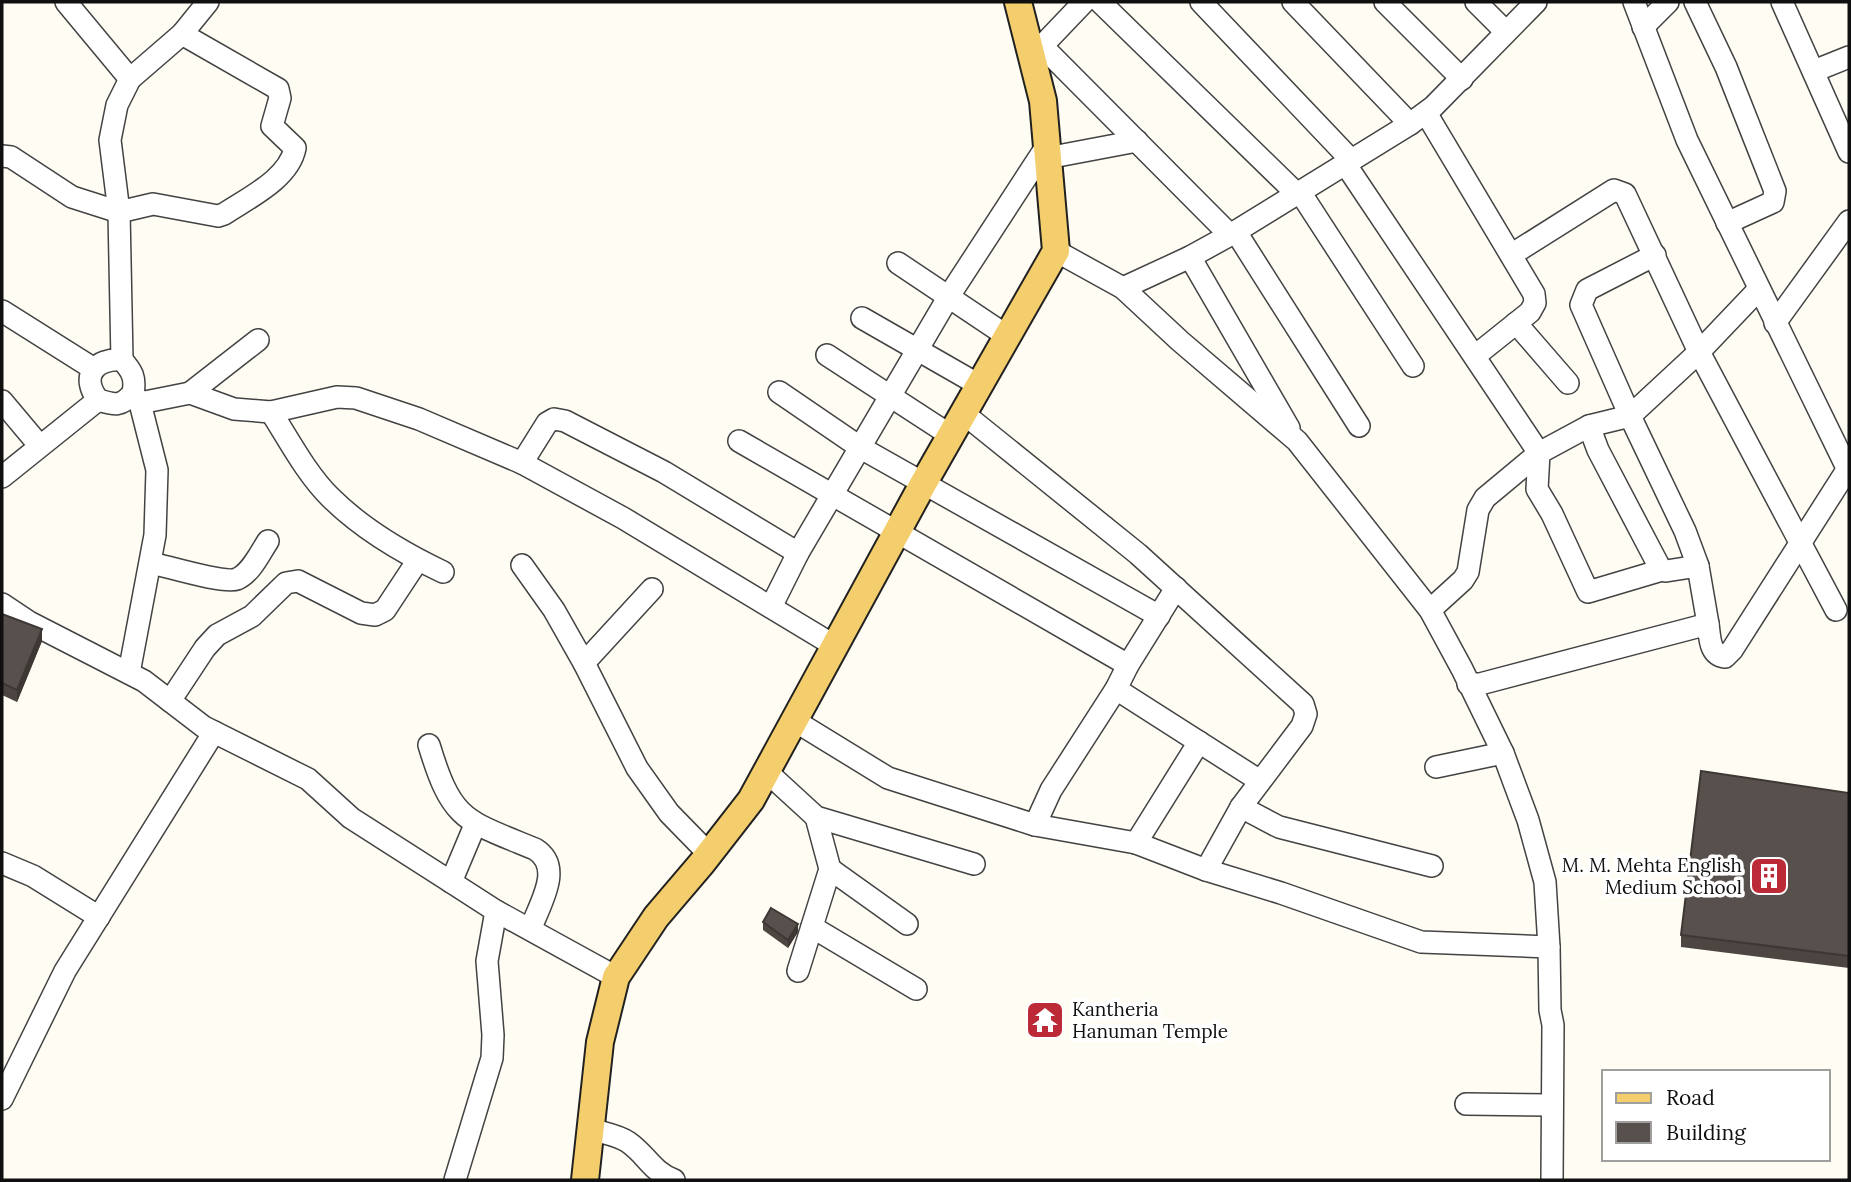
<svg xmlns="http://www.w3.org/2000/svg" width="1851" height="1182" viewBox="0 0 1851 1182" font-family="Lora,serif">
<rect width="100%" height="100%" fill="#fffcf3"/>
<g fill="none" stroke-linecap="round" stroke-linejoin="round">
<defs>
<g id="minor">
<polyline points="66,2 130,79"/>
<polyline points="1100,2 1297,194"/>
<polyline points="1201,2 1352,161"/>
<polyline points="1293,2 1410,124"/>
<polyline points="1385,2 1462,79"/>
<polyline points="1476,2 1505,31"/>
<polyline points="1634,2 1687,140 1849,472"/>
<polyline points="1695,2 1726,67 1775,191 1773,202 1727,223"/>
<polyline points="1782,2 1849,152"/>
<polyline points="1643,27 1668,2"/>
<polyline points="1042,46 1084,2"/>
<polyline points="1031,53 1042,46 1230,235"/>
<polyline points="1814,71 1849,57"/>
<polyline points="1426,113 1534,294 1535,303 1530,312 1475,356"/>
<path d="M2 156 11 157 72 197 119 212 153 204 218 216 224 214C248 198 289 179 295 148L272 126 280 98 278 89 182 34"/>
<polyline points="1047,158 1137,141"/>
<polyline points="1346,165 1539,453 1485,498 1478,510 1468,572 1463,580 1430,610"/>
<polyline points="1300,192 1413,366"/>
<polyline points="1236,232 1359,426"/>
<polyline points="1056,251 1123,288 1190,257 1230,235 1410,124 1433,107 1536,2"/>
<polyline points="1511,255 1614,190 1625,194 1699,352 1836,610"/>
<polyline points="1655,255 1587,290 1581,305 1630,416 1589,426 1539,453 1537,489 1552,514 1588,592 1662,570"/>
<polyline points="1190,257 1289,428"/>
<polyline points="898,263 1007,336"/>
<polyline points="2,311 94,369"/>
<polyline points="862,318 979,385"/>
<polyline points="1516,323 1568,383"/>
<polyline points="1775,323 1849,221"/>
<polyline points="827,355 950,435"/>
<path d="M122 360C132 371 136 378 133 393L140 403 157 470 155 535 129 673"/>
<polyline points="779,392 861,448 1159,616"/>
<polyline points="190,393 258,340"/>
<path d="M98 400C115 405 121 407 133 393"/>
<polyline points="2,401 39,445"/>
<polyline points="140,403 190,393 234,409 271,412 337,397 356,398 419,419 522,463 623,518 835,646"/>
<path d="M271 412C289 440 306 473 330 497 362 529 403 553 443 572"/>
<polyline points="963,413 1138,554 1303,704 1306,714 1302,726 1241,807 1206,870"/>
<polyline points="1589,426 1598,450 1660,568 1666,571 1698,566"/>
<polyline points="739,441 1128,665"/>
<polyline points="522,463 547,423 554,419 565,421 664,472 798,553"/>
<path d="M2 477 98 400C80 376 95 358 122 360L119 212 110 140 117 105 130 79 182 34 208 2"/>
<path d="M151 563C166 566 224 584 237 579 251 573 260 553 268 541"/>
<polyline points="522,565 554,610 584,663 637,768 669,813 709,854"/>
<polyline points="2,604 29,622 144,681 204,727 308,779 351,818 451,882 496,911 616,977"/>
<polyline points="771,607 798,553 949,296 1046,147"/>
<polyline points="1708,624 1698,566 1685,531 1630,416 1699,352 1759,289"/>
<polyline points="584,663 652,589"/>
<path d="M1468 684H1480L1708 624C1710 637 1709 655 1725 657L1732 650 1847 470"/>
<polyline points="1116,689 1260,781"/>
<polyline points="170,701 205,648 217,635 252,616 286,583 298,581 361,613 375,615 385,610 418,560"/>
<polyline points="795,721 888,778 1035,825 1136,843 1206,870 1281,893 1421,942 1549,947 1545,882 1528,820 1503,753 1462,669 1430,610 1297,441 1180,341 1123,288"/>
<path d="M429 745C452 821 464 820 535 849 564 867 540 903 531 928"/>
<polyline points="1436,767 1503,753"/>
<polyline points="767,772 816,817 974,864"/>
<polyline points="1241,807 1279,827 1432,866"/>
<polyline points="1035,825 1051,790 1116,689 1128,665 1176,588"/>
<polyline points="1136,843 1199,742"/>
<polyline points="2,863 33,876 99,917"/>
<polyline points="830,869 907,924"/>
<polyline points="451,882 475,825"/>
<polyline points="812,927 916,989"/>
<polyline points="1549,947 1550,1010 1553,1025 1552,1180"/>
<polyline points="798,971 830,869 816,817"/>
<polyline points="2,1099 65,971 214,732"/>
<polyline points="1466,1104 1552,1105"/>
<path d="M591 1129C603 1133 618 1135 628 1142 647 1155 651 1171 674 1180"/>
<polyline points="455,1180 492,1058 493,1035 487,961 496,911"/>
</g>
<polyline id="major" points="585,1180 600,1042 616,977 656,917 702,863 751,800 923,484 1056,251 1043,101 1018,2"/>
</defs>
<use href="#minor" stroke="#434343" stroke-width="24"/>
<use href="#major" stroke="#212121" stroke-width="30"/>
<use href="#minor" stroke="#fff" stroke-width="21"/>
<use href="#major" stroke="#f4ce6d" stroke-width="26"/>
</g>
<g fill="#4c4541">
<polygon points="2,614 42,641 17,702 2,695"/>
<polygon points="1849,793 1849,968 1681,947 1681,935"/>
<polygon points="763,922 798,932 788,948 763,930"/>
</g>
<g fill="#3e3835">
<polygon points="42,629 42,641 17,702 17,690"/>
<polygon points="798,924 798,932 788,948 788,940"/>
</g>
<g fill="#58504c" stroke="#3e3835" stroke-width="2">
<polygon points="2,614 42,629 17,690 2,683"/>
<polygon points="1701,771 1849,793 1849,956 1681,935"/>
<polygon points="771,908 798,924 788,940 763,922"/>
</g>
<defs>
<symbol id="building-square" viewBox="-11 -11 22 22"><rect x="-9" y="-9" width="18" height="18" rx="4" fill="#bd2a37" stroke="#fff"/><path d="M-4-6H4V6H1V3H-1V6H-4ZM-2.5-4.3h1.7v1.8h-1.7ZM.8-4.3h1.7v1.8H.8ZM-2.5-1h1.7V.8h-1.7ZM.8-1h1.7V.8H.8Z" fill="#fff"/></symbol>
<symbol id="temple-square" viewBox="-11 -11 22 22"><rect x="-9" y="-9" width="18" height="18" rx="4" fill="#bd2a37" stroke="#fff"/><path d="M0-6L5-2H3V0L6.5 2.5H4V6H1.5V3h-3V6H-4V2.5H-6.5L-3 0V-2H-5Z" fill="#fff"/></symbol>
</defs>
<g fill-rule="evenodd">
<use href="#building-square" x="1747" y="854" width="44" height="44"/>
<use href="#temple-square" x="1023" y="998" width="44" height="44"/>
</g>
<g text-anchor="middle" stroke-width="7" stroke-linejoin="round" paint-order="stroke">
<g font-size="19" fill="#101010" stroke="#fff" text-anchor="end">
<text x="1742" y="872">M. M. Mehta English<tspan x="1742" dy="22">Medium School</tspan></text>
<text x="1072" y="1016" text-anchor="start">Kantheria<tspan x="1072" dy="22">Hanuman Temple</tspan></text>
</g>
</g>
<rect width="1851" height="1182" fill="none" stroke="#101010" stroke-width="7"/>
<rect x="1602" y="1070" width="228" height="91" fill="#ffffff" stroke="#9f9f9f" stroke-width="2"/>
<rect x="1616" y="1093" width="35" height="10" fill="#f4ce6d" stroke="#9f9f9f" stroke-width="2"/>
<text x="1666" y="1105" font-size="21" fill="#101010">Road</text>
<rect x="1616" y="1122" width="35" height="21" fill="#58504c" stroke="#9f9f9f" stroke-width="2"/>
<text x="1666" y="1140" font-size="21" fill="#101010">Building</text>
</svg>
